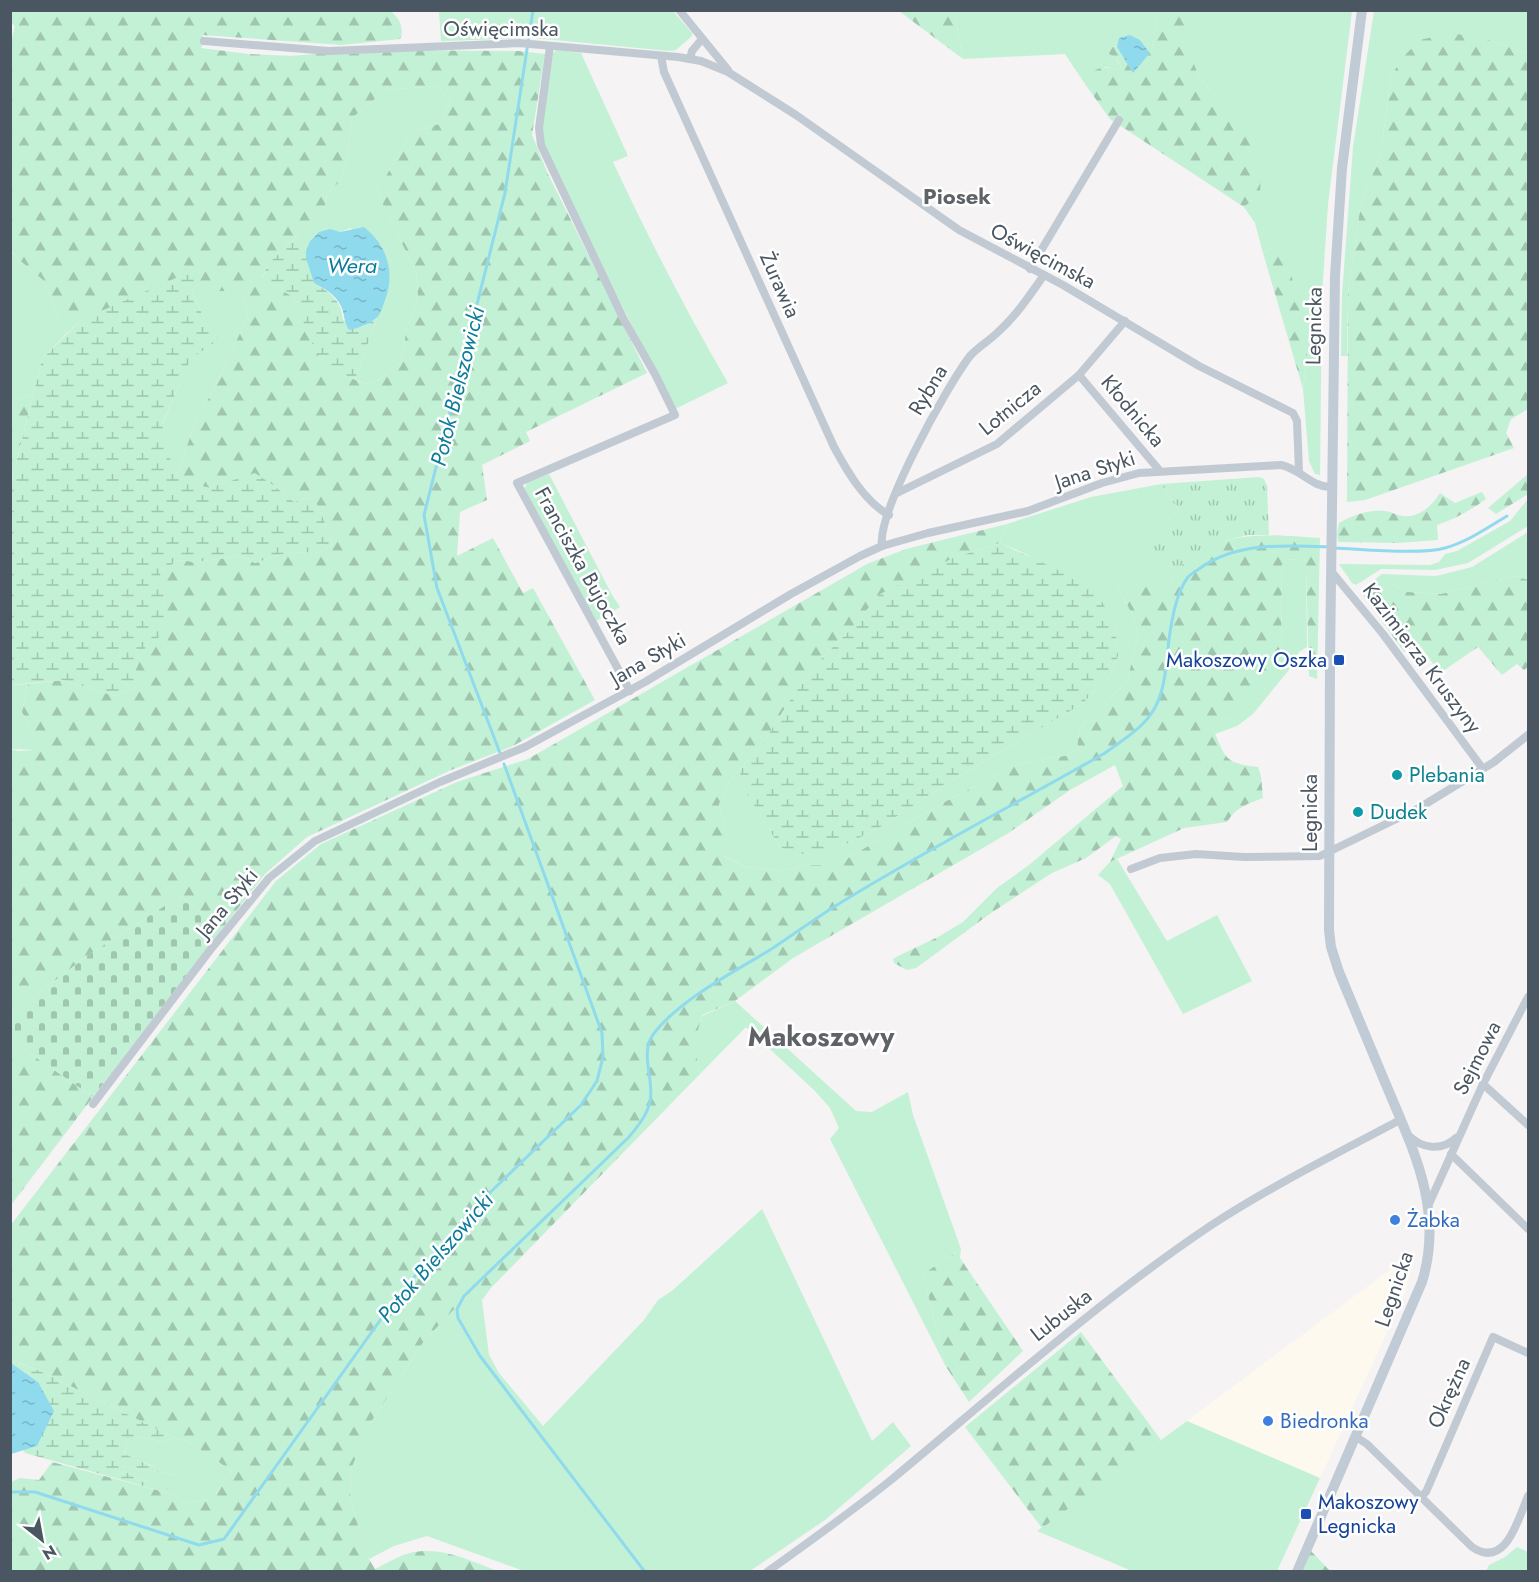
<svg xmlns="http://www.w3.org/2000/svg" width="1539" height="1582" viewBox="0 0 1539 1582" font-family="Jost,sans-serif">
<defs>
<pattern id="forest-firs" width="22" height="20" patternUnits="userSpaceOnUse" patternTransform="scale(1.5)"><rect width="22" height="20" fill="#c3f1d5"/><path d="M5 1l3.5 6h-7zM16 11l3.5 6h-7z" fill="#a0c6b0"/></pattern>
<pattern id="wetland-marsh" width="20" height="14" patternUnits="userSpaceOnUse" patternTransform="scale(1.5)"><rect width="20" height="14" fill="#c3f1d5"/><path d="M1 5h8M5 5V1M11 12h8M15 12V8" fill="none" stroke="#a0c6b0"/></pattern>
<pattern id="cemetery-stones" width="16" height="16" patternUnits="userSpaceOnUse" patternTransform="scale(1.5)"><rect width="16" height="16" fill="#c3f1d5"/><path d="M2 7V4a2 2 0 0 1 4 0v3zM10 15v-3a2 2 0 0 1 4 0v3z" fill="#a0c6b0"/></pattern>
<pattern id="park-tufts" width="24" height="20" patternUnits="userSpaceOnUse" patternTransform="scale(1.5)"><rect width="24" height="20" fill="#c3f1d5"/><path d="M3 7l-1-3M5 7V3M7 7l1-3M15 17l-1-3M17 17v-4M19 17l1-3" fill="none" stroke="#a0c6b0"/></pattern>
<pattern id="water-ripples" width="26" height="14" patternUnits="userSpaceOnUse" patternTransform="scale(1.5)"><rect width="26" height="14" fill="#90daee"/><path d="M2 4q2-2 4 0t4 0M15 11q2-2 4 0t4 0" fill="none" stroke="#78b4c4"/></pattern>
</defs>
<rect width="100%" height="100%" fill="#f5f3f3"/>
<polygon fill="#fdf9ef" points="1415,1251 1406,1291 1320,1478 1187,1421"/>
<g fill="#c3f1d5">
<polygon points="439,11 673,11 692,33 692,36 676,50 669,51 534,38 441,41"/>
<polygon points="950,11 1164,11 1155,21 1157,36 1150,53 1140,40 1120,38 1117,47 1109,46 1121,67 1117,70 1106,67 1089,76 1085,84 1065,54 963,59 955,17"/>
<polygon points="1190,11 1352,11 1328,204 1322,295 1320,475 1315,474 1309,461 1303,389 1307,357 1307,335 1275,247 1263,253 1255,223 1244,207 1260,194 1217,100 1198,74 1188,52"/>
<polygon points="1374,11 1528,11 1528,54 1483,38 1401,59 1391,77 1381,151 1360,210 1348,294 1347,356 1341,356 1342,295 1353,147"/>
<path d="M557 50 581 53 628 156 613 162C648 237 686 311 728 383L675 409 602 267 544 146 541 127 553 53Z"/>
<polygon points="438,86 450,102 442,123 411,133 386,176 375,188 416,272 418,296 407,327 401,362 382,378 366,384 355,379 377,318 351,228 340,232 319,232 310,241 292,241 324,210 327,194 340,181 347,159 352,118 386,90"/>
<polygon points="10,249 17,258 43,280 66,334 42,359 33,395 11,401"/>
<polygon points="192,291 242,291 248,316 212,393 197,418 175,479 162,425 191,357 212,345 205,321"/>
<polygon points="549,474 612,595 620,607 596,621 524,490 527,483"/>
<polygon points="1161,484 1179,511 1141,542 1173,579 1169,585 1117,585 1133,616 1138,635 1127,682 1110,698 1095,707 1079,731 1077,749 1065,756 1046,758 1014,766 933,808 836,865 806,865 782,871 746,867 723,855 727,837 719,804 730,780 742,767 740,781 780,847 838,848 877,829 956,778 1082,704 1110,676 1118,656 1115,625 1026,554 1000,543 1007,524 1091,497"/>
<polygon points="1528,499 1528,526 1468,563 1435,570 1381,569 1356,585 1352,583 1339,564 1430,565 1439,562 1445,554 1457,551 1510,521"/>
<polygon points="1528,532 1528,580 1515,576 1441,594 1408,592 1390,583 1375,583 1360,591 1382,574 1436,576 1472,567"/>
<polygon points="1282,559 1301,560 1306,567 1307,647 1299,652 1288,671 1253,714 1237,726 1215,734 1212,727 1233,716 1281,656"/>
<polygon points="28,684 22,712 35,738 35,750 11,749 11,685"/>
<polygon points="1117,859 1167,941 1217,915 1252,981 1183,1014 1110,884 1098,875 1110,862"/>
<polygon points="735,1001 856,1111 872,1112 908,1092 913,1115 961,1249 923,1274 945,1365 830,1139 839,1128 830,1108 815,1091 746,1027 700,1074 693,1045 702,1016"/>
<polygon points="762,1209 872,1441 893,1422 911,1446 825,1520 750,1571 524,1571 427,1536 394,1546 369,1559 350,1501 351,1469 358,1451 371,1422 424,1341 473,1289 482,1300 489,1355 499,1373 543,1426 644,1320 658,1300 673,1290"/>
<polygon points="1187,1421 1320,1478 1277,1571 1132,1571 1037,1531"/>
<polygon points="138,1437 168,1442 173,1437 187,1441 232,1471 211,1500 185,1503 172,1494 173,1491 135,1477 122,1470 122,1466 177,1475 124,1455 128,1444"/>
<polygon points="1517,1547 1528,1552 1528,1571 1486,1571 1489,1565 1505,1557"/>
</g>
<g fill="url(#forest-firs)" fill-rule="evenodd">
<path d="M11 11H391C399 19 405 27 400 39L342 45 202 35 204 41 201 48 249 54 291 56 358 50 518 51 545 54 532 135 548 174 647 373 526 432 530 441 482 465 487 500 460 512 457 556 493 538 523 593 533 588 595 700 513 746 451 770 307 837 265 874 222 929 180 896 90 954 11 1014V749L18 751 35 750V738L22 712 28 684 63 680 115 696 142 685 135 670 165 604 159 573 178 560 196 562 241 556 255 563 286 553 321 552 332 544 324 520 313 497 294 502 273 485 255 474 209 488 175 479 197 418 212 393 248 316 242 291H192L204 271 81 320 66 334 43 280 17 258 11 249 10 46 15 26 11 23ZM438 86 450 102 442 123 411 133 386 176 375 188 416 272 418 296 407 327 401 362 382 378 366 384 333 371 308 333 295 298 262 278 268 264 324 210 327 194 340 181 347 159 352 118 386 90Z"/>
<polygon points="899,11 950,11 955,17 963,59"/>
<path d="M1164 11H1190L1189 52 1198 74 1217 100 1246 133 1261 173 1260 194 1244 207 1110 119 1085 84C1091 68 1102 65 1117 70L1121 67 1117 59 1108 53 1109 46 1117 47 1133 72C1149 53 1159 48 1155 21Z"/>
<polygon points="1450,33 1483,38 1528,54 1528,409 1511,419 1506,433 1514,448 1365,500 1347,502 1348,294 1360,210 1381,151 1391,77 1401,59 1420,40"/>
<polygon points="1275,247 1285,251 1307,335 1307,357 1303,389 1263,253"/>
<polygon points="33,395 11,484 11,401"/>
<polygon points="1528,474 1528,494 1496,514 1488,508"/>
<path d="M1482 492 1486 499C1471 510 1455 519 1437 525L1438 540 1398 543 1338 542 1337 533 1339 523C1351 516 1369 509 1384 511 1390 511 1396 515 1402 516 1419 518 1432 506 1440 493L1455 503Z"/>
<path d="M1007 524 1000 543 953 558 848 632 822 658 792 697 761 746 730 780 719 804 727 837 724 856 746 867 782 871 806 865H836L933 808 1014 766 1046 758 1065 756 1077 749 1079 731 1095 707 1110 698 1127 682 1138 635 1133 616 1117 585H1169C1174 578 1178 567 1185 562 1223 529 1274 535 1320 538L1317 679 1309 676 1306 567 1301 560 1282 559 1281 656 1265 682 1233 716 1212 727C1226 757 1222 763 1258 767L1261 776 1263 798C1249 803 1235 808 1227 822L1184 828 1110 862 1121 839 1116 836 1086 858 1052 873 991 913 916 968 907 970 894 963 893 959 898 956 938 937 963 922 997 888 1029 865 1123 786 1115 765 1070 790 1007 834 793 958 735 1001 702 1015 694 1045 700 1074 491 1288 482 1300 473 1289 424 1341 371 1422 351 1469 350 1501 369 1559 375 1569C386 1564 398 1556 410 1553 440 1546 469 1560 497 1571H11V1482L20 1478 39 1480 52 1462 172 1494 185 1503 211 1500 232 1471 187 1441 173 1437 40 1371 11 1360 10 1226 276 881 321 844 457 782 528 759 867 564 906 549Z"/>
<polygon points="1515,576 1528,580 1528,667 1524,670 1517,664 1502,675 1478,647 1440,673 1418,643 1404,652 1360,591 1375,583 1390,583 1408,592 1441,594"/>
<polygon points="11,1040 93,1097 11,1205"/>
<polygon points="961,1249 960,1258 1023,1351 969,1402 945,1365 923,1274"/>
<polygon points="1081,1332 1161,1440 1042,1528 965,1427"/>
<polygon points="1311,1551 1330,1571 1303,1572"/>
</g>
<g fill="url(#wetland-marsh)">
<path d="M292 241H310L306 251 314 283C330 292 342 301 343 320L362 327 377 318 355 379C348 377 338 375 332 371 313 357 303 319 295 298L262 279 268 264Z"/>
<polygon points="205,271 192,291 205,321 219,335 212,345 191,358 162,424 175,478 209,488 255,473 273,485 294,502 313,497 324,520 332,544 321,552 286,553 255,563 241,556 196,562 178,560 160,573 165,604 163,635 147,644 136,670 142,685 115,696 63,680 11,685 11,484 42,359 81,320 178,277"/>
<polygon points="1000,543 1073,577 1100,598 1115,625 1118,656 1110,676 1082,704 956,778 877,829 838,848 803,854 780,847 739,781 742,767 761,746 792,697 822,658 848,632 880,594 953,558"/>
<polygon points="10,1360 40,1371 173,1437 168,1442 138,1437 128,1444 124,1454 149,1465 178,1473 177,1475 122,1466 122,1470 135,1477 174,1491 172,1494 25,1453 23,1450 37,1446 38,1382 11,1363"/>
</g>
<polygon fill="url(#cemetery-stones)" points="180,896 222,929 93,1097 11,1040 11,1014 90,954"/>
<polygon fill="url(#park-tufts)" points="1259,477 1264,479 1267,486 1269,535 1248,535 1227,540 1207,549 1183,563 1173,579 1140,542 1179,511 1161,484"/>
<g fill="url(#water-ripples)">
<polygon points="1130,35 1140,40 1150,53 1133,73 1117,47 1119,38"/>
<path d="M364 227C388 246 396 274 384 303 382 308 380 316 375 319 368 325 358 328 349 330 343 320 345 314 341 306 335 294 325 289 314 283L306 258V251L310 241 319 232 330 229 340 232Z"/>
<polygon points="11,1363 38,1382 54,1411 37,1446 11,1454"/>
</g>
<g fill="none" stroke-linecap="round" stroke-linejoin="round">
<g stroke="#90daee" stroke-width="3">
<path d="M1335 548C1362 549 1421 555 1445 548 1467 542 1487 528 1507 516"/>
<polyline points="500,753 437,588 424,515 505,193 533,10"/>
<polyline points="10,1492 35,1492 199,1545 224,1539 396,1298 477,1205 581,1105 597,1081 603,1057 602,1033 504,764"/>
<path d="M645 1572 480 1356 458 1318 457 1309 464 1296 629 1137C638 1126 647 1115 650 1102 655 1079 638 1052 655 1032 682 998 736 971 773 948 797 932 820 915 845 900 930 848 1019 802 1105 753 1121 741 1140 730 1151 714 1166 693 1166 663 1169 639 1172 619 1176 593 1188 577 1191 574 1195 571 1199 569 1235 542 1285 545 1328 547"/>
</g>
<g stroke="#c1cad2" stroke-width="8">
<polyline points="680,11 728,70"/>
<polyline points="204,41 329,51 519,43 678,57 701,61 728,72 796,115 959,230 1063,285 1199,366 1293,413 1297,421 1299,472"/>
<polyline points="550,46 539,128 541,145 623,318 656,376 675,415 517,483 630,691"/>
<path d="M661 56 664 72 834 447C847 471 864 501 889 515"/>
<polyline points="690,59 692,51 702,39"/>
<polyline points="1030,269 1119,120"/>
<polyline points="1079,375 1160,471"/>
<polyline points="897,493 997,444 1079,375 1125,321"/>
<path d="M882 546C877 512 947 386 970 356 978 347 989 341 998 332 1016 316 1030 295 1044 275"/>
<polyline points="1331,571 1383,634 1483,769"/>
<polyline points="1131,869 1160,858 1196,854 1244,857 1320,856 1419,808 1494,762 1528,735"/>
<polyline points="1483,1084 1528,1125"/>
<path d="M93 1104 211 949 269 878 315 841 440 782 525 747 645 682 791 594 860 556 882 546 928 533 1028 511 1102 483 1139 473 1281 465C1301 469 1312 488 1332 487"/>
<path d="M1408 1135C1421 1148 1441 1152 1456 1138"/>
<polyline points="1451,1154 1528,1229"/>
<polyline points="1428,1206 1483,1084 1528,997"/>
<path d="M1356 1437 1367 1444 1472 1547C1506 1570 1518 1519 1528 1496"/>
<polyline points="1420,1497 1426,1492 1493,1337 1528,1353"/>
<path d="M767 1572C809 1542 851 1512 891 1480 996 1393 1097 1302 1210 1226 1271 1186 1336 1154 1400 1120"/>
</g>
<path stroke="#c1cbd6" stroke-width="10" d="M1297 1572 1422 1282C1444 1211 1414 1151 1387 1087 1371 1049 1355 1011 1339 972L1331 947 1329 930 1330 659 1335 276 1342 168 1362 10"/>
</g>
<g fill="#1a4fb4" stroke="#fff" stroke-width="2">
<rect x="1333" y="654" width="12" height="12" rx="3"/>
<rect x="1300" y="1508" width="12" height="12" rx="3"/>
</g>
<g fill="#0f9aa8" stroke="#fff" stroke-width="2">
<circle cx="1397" cy="775" r="6"/>
<circle cx="1358" cy="812" r="6"/>
</g>
<g fill="#3f7fe0" stroke="#fff" stroke-width="2">
<circle cx="1395" cy="1220" r="6"/>
<circle cx="1268" cy="1421" r="6"/>
</g>
<g text-anchor="middle" stroke-width="5" stroke-linejoin="round" paint-order="stroke">
<g font-size="21" fill="#4a5661" stroke="#fff">
<text x="501" y="36">Oświęcimska</text>
<text transform="translate(1043 256) rotate(28)" y="7">Oświęcimska</text>
<text transform="translate(780 285) rotate(66)" y="7">Żurawia</text>
<text transform="translate(1314 326) rotate(-89)" y="7">Legnicka</text>
<text transform="translate(928 390) rotate(-59)" y="7">Rybna</text>
<text transform="translate(1010 408) rotate(-39)" y="7">Lotnicza</text>
<text transform="translate(1133 411) rotate(50)" y="7">Kłodnicka</text>
<text transform="translate(1095 470) rotate(-18)" y="7">Jana Styki</text>
<text transform="translate(583 566) rotate(61)" y="7">Franciszka Bujoczka</text>
<text transform="translate(1422 658) rotate(53)" y="7">Kazimierza Kruszyny</text>
<text transform="translate(648 659) rotate(-30)" y="7">Jana Styki</text>
<text transform="translate(1310 813) rotate(-90)" y="7">Legnicka</text>
<text transform="translate(227 903) rotate(-50)" y="7">Jana Styki</text>
<text transform="translate(1477 1058) rotate(-63)" y="7">Sejmowa</text>
<text transform="translate(1394 1289) rotate(-71)" y="7">Legnicka</text>
<text transform="translate(1061 1315) rotate(-38)" y="7">Lubuska</text>
<text transform="translate(1449 1393) rotate(-66)" y="7">Okrężna</text>
</g>
<g font-size="21" fill="#164399" stroke="#fff" text-anchor="end">
<text x="1327" y="667">Makoszowy Oszka</text>
<text x="1318" y="1509" text-anchor="start">Makoszowy<tspan x="1318" dy="24">Legnicka</tspan></text>
</g>
<g font-size="21" fill="#0d838f" stroke="#fff" text-anchor="start">
<text x="1409" y="782">Plebania</text>
<text x="1370" y="819">Dudek</text>
</g>
<g font-size="21" fill="#366cbe" stroke="#fff" text-anchor="start">
<text x="1407" y="1227">Żabka</text>
<text x="1280" y="1428">Biedronka</text>
</g>
<g font-size="22" font-weight="bold" fill="#5f6368" stroke="#fff">
<text x="957" y="204">Piosek</text>
</g>
<g font-size="22" font-style="italic" fill="#0c7c9b" stroke="#fff">
<text x="352" y="273">Wera</text>
<text transform="translate(457 386) rotate(-76)" y="8">Potok Bielszowicki</text>
<text transform="translate(435 1257) rotate(-49)" y="8">Potok Bielszowicki</text>
</g>
<g font-size="27" font-weight="bold" fill="#5f6368" stroke="#fff">
<text x="821" y="1046">Makoszowy</text>
</g>
</g>
<rect width="1539" height="1582" fill="none" stroke="#4a5661" stroke-width="24"/>
<g transform="translate(42 1540) rotate(149)" stroke="#ffffff" stroke-width="4.5" paint-order="stroke">
<path d="M0-4.5L10 22L0 15L-10 22Z" fill="#4a5661"/>
<text y="-9" font-size="16" font-weight="bold" text-anchor="middle" fill="#4a5661">N</text>
</g>
</svg>
